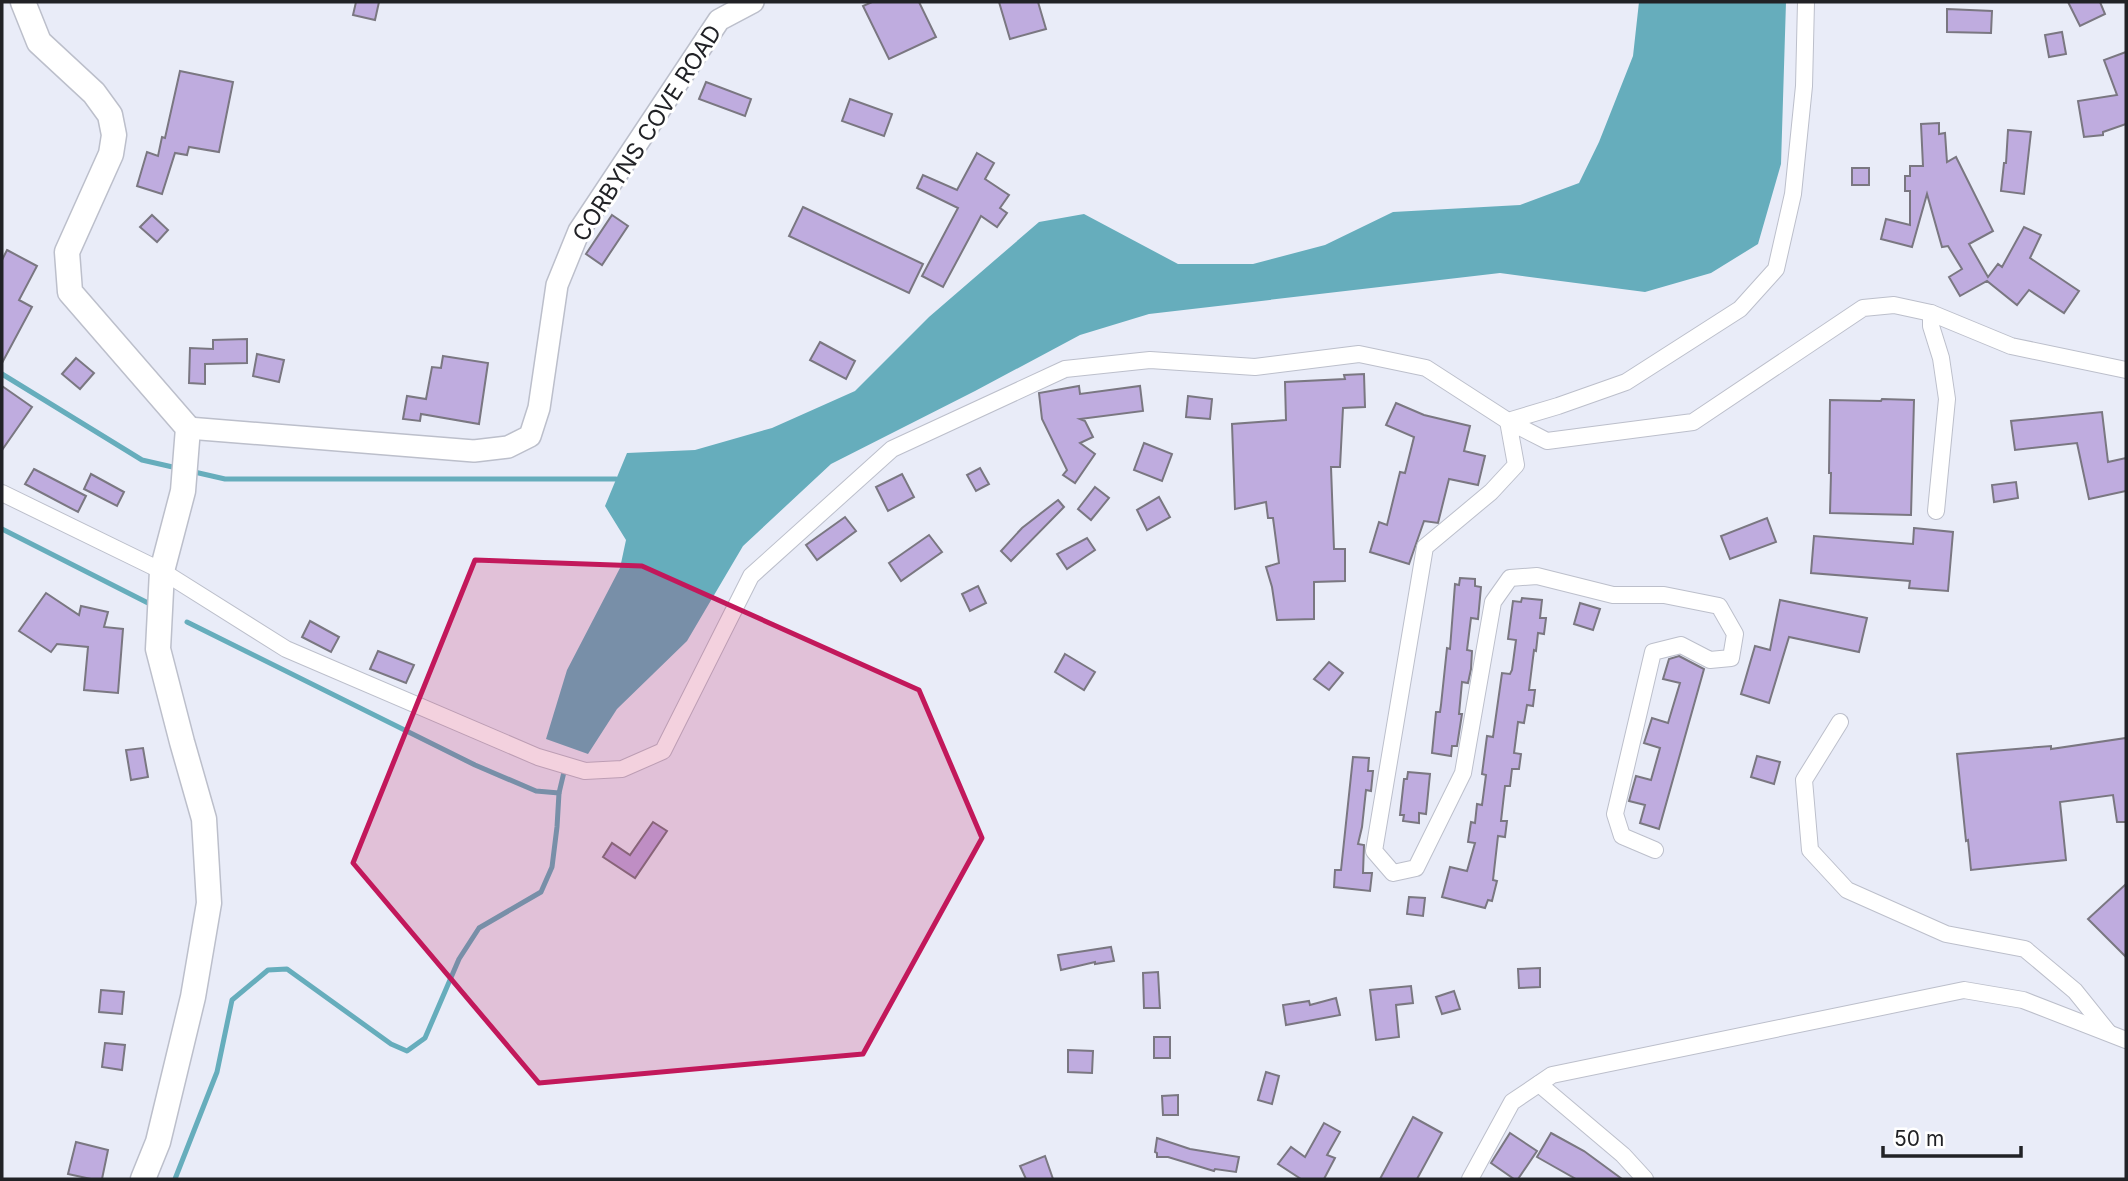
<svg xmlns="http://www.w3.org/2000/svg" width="2128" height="1181" viewBox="0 0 2128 1181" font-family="Inter,sans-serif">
<rect width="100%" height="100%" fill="#e9ecf8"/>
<polygon fill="#66adbc" points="1639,2 1786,2 1781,164 1758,244 1711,273 1645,292 1500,273 1149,314 1080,335 975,391 831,464 743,546 687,641 617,709 588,754 546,739 567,670 620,568 626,540 605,506 627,453 695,450 772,428 855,391 929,317 1039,222 1084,214 1178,264 1253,264 1325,245 1393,212 1520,205 1579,183 1599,142 1633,56"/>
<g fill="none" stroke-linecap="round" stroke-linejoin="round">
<g stroke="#66adbc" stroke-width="5">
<polyline points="2,374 142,460 177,468"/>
<polyline points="190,471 225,479 616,479"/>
<polyline points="2,529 152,605"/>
<polyline points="187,622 475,765 536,791 559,793 564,772"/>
<polyline points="175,1179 217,1072 232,1000 268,970 287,969 391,1044 407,1051 425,1038 459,959 479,928 541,892 552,867 557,827 559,793"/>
</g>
</g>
<g fill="#bfacdf" stroke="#7a7781" stroke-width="2">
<polygon points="356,2 379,2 375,20 353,15"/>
<polygon points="872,2 919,2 936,37 889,59 863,6"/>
<polygon points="999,2 1038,2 1046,29 1010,39"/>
<polygon points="2068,2 2100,2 2105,14 2080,26"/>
<polygon points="1947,9 1992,11 1991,33 1947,32"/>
<polygon points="2062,32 2066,54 2049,57 2045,35"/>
<polygon points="2126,52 2126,124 2103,132 2103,135 2084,137 2078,101 2117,95 2104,60"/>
<polygon points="180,71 233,82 219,152 189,147 187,155 175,153 162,194 137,186 147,152 158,156 162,137 165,138"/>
<polygon points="706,82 751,99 745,116 699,99"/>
<polygon points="850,99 892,114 884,136 842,121"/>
<polygon points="1939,123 1939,134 1945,133 1947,162 1956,157 1993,231 1969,244 1988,277 1998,264 2002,267 2024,227 2041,235 2030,258 2079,291 2064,313 2029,290 2017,305 1987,281 1960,296 1949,277 1962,269 1948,246 1942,247 1927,194 1912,247 1881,239 1886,219 1910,225 1910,191 1905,191 1905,176 1910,176 1910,166 1923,166 1921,124"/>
<polygon points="2008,130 2031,132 2024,194 2001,191 2004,163 2006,163"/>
<polygon points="977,153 994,163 985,179 1009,195 1000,208 1007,213 997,227 981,216 943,287 922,276 958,208 917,188 923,175 957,190"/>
<rect x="1852" y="168" width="17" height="17"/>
<polygon points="803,207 923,264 909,293 789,236"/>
<polygon points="152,215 168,230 157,242 140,227"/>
<polygon points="612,215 628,226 602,265 586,254"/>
<polygon points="7,250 37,266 19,300 32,307 2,363 2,260"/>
<polygon points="247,339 247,363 205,364 205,384 189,383 190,348 213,349 213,340"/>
<polygon points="820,342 855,361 846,379 810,360"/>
<polygon points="257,354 284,360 279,382 253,376"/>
<polygon points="443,356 488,363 479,424 421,414 420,421 403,419 407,396 426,399 432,367 441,368"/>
<polygon points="76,358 94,373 80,389 62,374"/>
<polygon points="1364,374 1365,407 1343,408 1340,467 1331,467 1334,549 1345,549 1345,581 1314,582 1314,619 1277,620 1272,587 1266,567 1279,563 1273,518 1268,518 1266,502 1235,509 1232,424 1286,420 1285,382 1345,379 1344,375"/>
<polygon points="2,386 32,407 2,450"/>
<polygon points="1079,386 1080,394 1140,386 1143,411 1080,419 1085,421 1093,437 1080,443 1095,454 1075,483 1063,475 1067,470 1042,419 1039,393"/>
<polygon points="1188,396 1212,399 1210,419 1186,417"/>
<polygon points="1882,399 1914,400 1911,515 1830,513 1831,473 1829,473 1830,400 1881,401"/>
<polygon points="1396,403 1424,415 1470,426 1464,451 1485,456 1478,485 1449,479 1438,523 1424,521 1409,564 1370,552 1379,522 1387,525 1400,472 1405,473 1414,437 1386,425"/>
<polygon points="2102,412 2108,462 2126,458 2126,491 2089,499 2077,443 2015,450 2011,421"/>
<polygon points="1144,443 1172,454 1162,481 1134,470"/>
<polygon points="980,468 989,484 976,491 967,475"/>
<polygon points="34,469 86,496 78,512 25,484"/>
<polygon points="91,474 124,492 117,506 84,489"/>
<polygon points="902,474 914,497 888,511 876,487"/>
<polygon points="2016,482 2018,498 1994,502 1992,485"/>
<polygon points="1095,487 1109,498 1091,520 1078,509"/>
<polygon points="1159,497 1170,517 1147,530 1137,510"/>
<polygon points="1058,500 1064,507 1011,561 1001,551 1022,528"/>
<polygon points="845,517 856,531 817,560 806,545"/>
<polygon points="1767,518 1776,542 1730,559 1721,536"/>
<polygon points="1914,528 1953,532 1948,591 1909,588 1910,581 1811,573 1814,536 1913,544"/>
<polygon points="929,535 942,552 901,581 889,563"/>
<polygon points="1087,538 1095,550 1067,569 1057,554"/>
<polygon points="1460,578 1475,579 1475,586 1481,587 1478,619 1471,618 1467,650 1472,651 1471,669 1468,683 1462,682 1459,714 1462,714 1457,746 1452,746 1451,756 1432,753 1436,712 1440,712 1441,705 1447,648 1450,649 1455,584 1459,585"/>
<polygon points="978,586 986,603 970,611 962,594"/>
<polygon points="46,593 79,615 81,606 108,612 104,627 123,629 118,693 84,690 88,647 57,644 51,652 19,631"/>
<polygon points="1522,598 1542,600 1540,618 1546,618 1544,634 1538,633 1536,651 1534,650 1529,690 1535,690 1533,706 1527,705 1524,723 1518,722 1514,753 1521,754 1519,769 1512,769 1510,786 1505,786 1501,821 1507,821 1505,837 1498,836 1493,880 1497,881 1492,901 1488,900 1485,908 1442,897 1450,867 1467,871 1475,843 1468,842 1471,822 1475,823 1477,804 1482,805 1486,775 1482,774 1487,736 1493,737 1502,673 1510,674 1512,670 1516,640 1508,639 1513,601 1521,602"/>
<polygon points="1780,600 1867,618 1859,652 1789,637 1769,703 1741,694 1755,646 1770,650"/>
<polygon points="1580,603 1600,609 1593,630 1574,624"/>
<polygon points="310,621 339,637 331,652 302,637"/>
<polygon points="378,651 414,665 406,683 370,669"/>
<polygon points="1065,654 1095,672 1084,690 1055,672"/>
<polygon points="1679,656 1704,669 1659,829 1640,823 1645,805 1629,801 1636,776 1651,780 1660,748 1644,743 1652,718 1668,723 1680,683 1663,679 1669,659"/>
<polygon points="1329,662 1343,673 1329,690 1314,679"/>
<polygon points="2126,738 2126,822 2117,822 2113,795 2060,802 2066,860 1971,870 1968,840 1966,841 1957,754 2051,746 2051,749"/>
<polygon points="143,748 148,777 131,780 126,750"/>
<polygon points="1757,756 1780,762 1774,784 1751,777"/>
<polygon points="1353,757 1369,758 1368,771 1373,771 1371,791 1366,790 1362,827 1358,844 1364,845 1363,873 1372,873 1370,891 1334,887 1335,870 1341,870"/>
<polygon points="1408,772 1430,774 1426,814 1419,813 1419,823 1403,821 1404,815 1400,815 1404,779 1407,779"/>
<polygon points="653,822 667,831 635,878 603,857 612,843 630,855"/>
<polygon points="2126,884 2126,957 2088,919"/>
<polygon points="1409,897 1425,898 1423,916 1407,914"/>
<polygon points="1111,947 1114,961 1095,964 1095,962 1061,970 1058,955"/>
<polygon points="1540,968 1540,987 1519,988 1518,969"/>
<polygon points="1158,972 1160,1008 1144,1008 1143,973"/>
<polygon points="1411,986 1413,1003 1396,1005 1399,1037 1376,1040 1370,990"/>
<polygon points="101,990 124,992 122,1014 99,1012"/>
<polygon points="1454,991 1460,1009 1442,1014 1436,997"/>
<polygon points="1336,998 1340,1015 1286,1025 1283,1005 1309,1001 1310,1005"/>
<rect x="1154" y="1037" width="16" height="21"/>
<polygon points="105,1043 125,1045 122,1070 102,1067"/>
<polygon points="1068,1050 1093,1051 1092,1073 1068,1072"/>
<polygon points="1266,1072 1279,1076 1272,1104 1258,1100"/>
<polygon points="1178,1095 1178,1115 1163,1115 1162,1096"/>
<polygon points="1413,1117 1442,1133 1417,1179 1380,1179"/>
<polygon points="1324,1123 1340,1132 1327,1155 1335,1158 1324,1179 1301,1179 1278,1164 1291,1147 1305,1157"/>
<polygon points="1510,1133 1537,1151 1518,1179 1514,1179 1491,1163"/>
<polygon points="1551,1133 1584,1151 1622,1179 1576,1179 1537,1157"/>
<polygon points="1157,1138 1190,1149 1239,1157 1236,1172 1215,1169 1214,1171 1168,1157 1157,1157 1157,1153 1155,1152"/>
<polygon points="76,1142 108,1150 102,1179 91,1179 68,1174"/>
<polygon points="1045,1156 1053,1179 1026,1179 1020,1166"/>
</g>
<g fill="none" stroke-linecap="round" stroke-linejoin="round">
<defs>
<g id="street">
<polyline points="1931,313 1931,326 1941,358 1947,399 1936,511"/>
<polyline points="2,493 162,571 286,649 538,757 585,771 622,769 663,751 751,576 892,449 1065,369 1150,360 1255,367 1359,354 1426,368 1508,421 1558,406 1626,382 1740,309 1776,269 1793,194 1804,86 1806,2"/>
<polyline points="1840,722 1804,780 1810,850 1847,890 1946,934 2025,949 2075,991 2108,1032"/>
<polyline points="1655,850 1622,836 1615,814 1653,652 1681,645 1710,660 1731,658 1735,634 1719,606 1664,595 1613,595 1537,576 1510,578 1493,602 1463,773 1416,868 1393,873 1374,851 1425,547 1491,492 1516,465 1508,421 1547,441 1693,422 1863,308 1894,305 1931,313 2011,346 2126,370"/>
<polyline points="1539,1084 1623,1155 1645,1179"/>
<polyline points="1470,1179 1512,1102 1552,1075 1964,990 2023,1000 2126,1040"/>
</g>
<polyline id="secondary" points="188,428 474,451 508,447 530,436 539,408 557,285 579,231 719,20 753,2"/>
<polyline id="primary" points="23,2 39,42 94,93 110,115 114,135 111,154 67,252 70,292 188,428 183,491 162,571 158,649 182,742 204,819 209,903 193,997 158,1142 143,1179"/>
</defs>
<use href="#street" stroke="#bcbfcb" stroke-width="18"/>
<use href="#secondary" stroke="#bcbfcb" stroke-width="24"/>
<use href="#primary" stroke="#bcbfcb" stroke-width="27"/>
<use href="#street" stroke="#fff" stroke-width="16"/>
<use href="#secondary" stroke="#fff" stroke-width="21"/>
<use href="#primary" stroke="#fff" stroke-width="24"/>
</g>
<path fill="#c2185b" fill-opacity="0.2" stroke="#c2185b" stroke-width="5" stroke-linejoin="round" d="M475 560 642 566 919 690 982 838 863 1054 539 1083 353 863Z"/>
<g text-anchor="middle" stroke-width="6" stroke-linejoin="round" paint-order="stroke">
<g font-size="23" fill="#212226" stroke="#fff">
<text transform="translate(647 133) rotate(-57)" y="8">CORBYNS COVE ROAD</text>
</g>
</g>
<rect width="2128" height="1181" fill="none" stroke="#212226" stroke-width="7"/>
<path d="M1883 1146v10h138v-10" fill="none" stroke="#212226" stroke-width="3.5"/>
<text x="1894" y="1146" font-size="21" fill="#212226" stroke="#ffffff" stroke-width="5" paint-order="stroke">50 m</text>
</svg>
